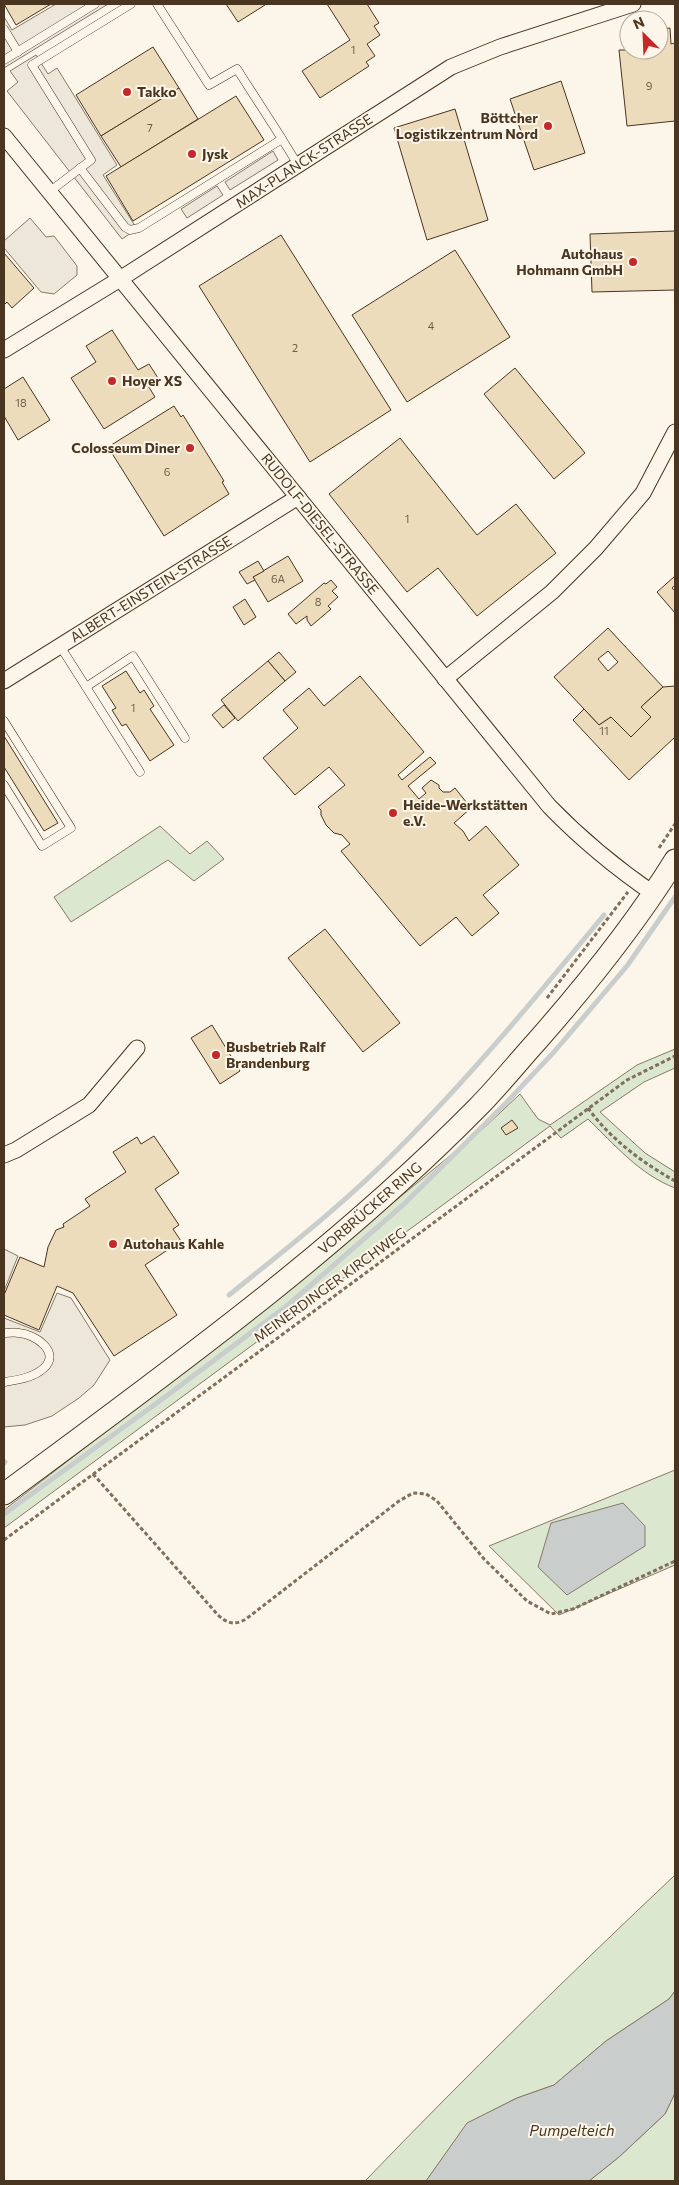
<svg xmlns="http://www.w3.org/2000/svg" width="679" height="2185" viewBox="0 0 679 2185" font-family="Commissioner,sans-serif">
<rect width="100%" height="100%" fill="#fbf6e9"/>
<g fill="#dce7d0" stroke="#887966">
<polygon points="160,826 190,854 207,841 224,859 194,881 168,860 71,922 54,897"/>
<path d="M675 1049V1068L644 1082 600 1112 645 1153 675 1172V1188C639 1174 615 1145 588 1119L561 1138 550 1126 4 1528V1510L251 1320 486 1126 520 1094 538 1119 550 1125 637 1065Z"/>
<polygon points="675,1470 675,1565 559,1615 489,1546"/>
<path d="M675 1875V1991L669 1999 606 2041 554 2085 517 2098 468 2123 426 2181H365C466 2076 569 1975 675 1875Z"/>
<polygon points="675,2093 675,2181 589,2181 619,2157 665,2114"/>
</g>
<g fill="#ede7d9" stroke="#887966">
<polygon points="56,4 108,4 4,68 4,17 12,30"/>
<polygon points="36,55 48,74 57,68 117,165 103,175 137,229 122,239 7,91 18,82 10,71"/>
<polygon points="273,151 278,160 230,190 225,182"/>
<polygon points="217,186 223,195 187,218 181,209"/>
<polygon points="30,218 46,237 54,236 77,266 77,275 54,294 41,292 4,248 4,241"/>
<polygon points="4,1249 18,1256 4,1291"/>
<polygon points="57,1293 71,1298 110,1360 94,1385 79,1398 52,1416 25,1425 4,1427 4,1318 40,1332"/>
</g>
<g fill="#c9cecd" stroke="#887966">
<polygon points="623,1503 645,1526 645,1546 567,1595 538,1567 551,1523"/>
<polygon points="675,1991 675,2093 665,2114 619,2157 589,2181 426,2181 467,2123 517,2098 554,2085 606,2041 669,1999"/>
</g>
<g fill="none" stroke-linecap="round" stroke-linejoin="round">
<g stroke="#c9cecd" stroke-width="5">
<path d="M229 1295C286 1249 345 1203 396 1151 470 1077 537 996 604 915"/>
<polyline points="4,1463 5,1462"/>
<polyline points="4,1514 161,1400 288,1305 403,1205 506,1103 554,1052 627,966 675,897"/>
</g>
</g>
<g fill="#ecdcbc" stroke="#4a3520" fill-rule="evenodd">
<polygon points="4,4 51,4 16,25"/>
<polygon points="226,4 264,4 265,5 238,22"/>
<polygon points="327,4 367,4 379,23 374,26 380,35 367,44 375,56 366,62 369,66 320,98 302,71 350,40"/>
<polygon points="670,28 671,44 675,43 675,121 627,126 619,50 659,50 659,29"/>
<polygon points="153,47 179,88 101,136 76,95"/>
<polygon points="561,81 585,153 534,170 510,99"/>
<polygon points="179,88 198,119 121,167 101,136"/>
<polygon points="236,96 264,140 133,221 106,176"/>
<polygon points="455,109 488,220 427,240 394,128"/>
<polygon points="675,231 675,290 592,292 590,234"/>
<polygon points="281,235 391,410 310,462 199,286"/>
<polygon points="455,250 510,337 407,402 352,315"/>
<polygon points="4,253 34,288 12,308 7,302 4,305"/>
<polygon points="112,330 138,370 149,364 158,378 147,384 155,397 104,429 71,378 96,362 86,346"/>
<polygon points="515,368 585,453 554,479 484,394"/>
<polygon points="23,377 50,420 18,440 4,416 4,389"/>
<polygon points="174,406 181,417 183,415 224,481 222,482 229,494 164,536 108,447"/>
<polygon points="400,438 477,535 516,504 556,553 477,616 438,568 407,592 329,494"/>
<polygon points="288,556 303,581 268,602 253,577"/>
<polygon points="258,561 264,571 253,577 255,580 247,584 239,572"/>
<polygon points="675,576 675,585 672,588 675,591 675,613 657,592"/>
<polygon points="331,580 337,587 332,591 338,597 328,606 331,609 311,626 307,620 307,616 296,624 288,614 324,583 326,584"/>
<polygon points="245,599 256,617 244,625 233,607"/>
<path d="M608 628 663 687 641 707 651 717 631 737 611 717 599 725 554 677ZM608 651 618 662 608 671 598 659Z"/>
<polygon points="279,652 296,672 285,681 268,661"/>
<polygon points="268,661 285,681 238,721 221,700"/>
<polygon points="126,671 140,693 144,690 154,706 150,709 174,745 150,761 126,724 122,726 112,710 116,708 102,686"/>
<polygon points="360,676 424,752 398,775 402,780 430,757 436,763 408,786 419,799 426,793 422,788 431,780 439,785 439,788 443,792 450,792 455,788 471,808 454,823 463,831 469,841 486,826 519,865 483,895 499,913 472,936 456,917 420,946 341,851 350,844 342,835 334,833 326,825 321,815 321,810 318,807 345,785 329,767 295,795 263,758 298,728 283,710 309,688 324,706"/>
<polygon points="675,686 675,737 629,780 573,720 584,709 599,725 611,717 631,737 651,717 641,707 663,687"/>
<polygon points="224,705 235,718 223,728 212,715"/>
<polygon points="4,736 58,823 44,831 4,767"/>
<polygon points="325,929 400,1023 363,1052 288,958"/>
<polygon points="212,1025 240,1071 220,1084 191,1038"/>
<polygon points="512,1120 518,1128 506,1135 501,1128"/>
<polygon points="154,1136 179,1173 155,1189 179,1225 173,1229 181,1241 145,1265 177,1315 114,1356 73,1293 57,1286 39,1330 4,1315 4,1295 20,1257 44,1267 48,1247 56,1230 64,1227 63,1224 90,1206 85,1199 126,1172 113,1152 137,1137 141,1144"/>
</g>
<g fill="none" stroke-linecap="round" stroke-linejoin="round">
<defs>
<g id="lane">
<polyline points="4,29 18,52"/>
<polyline points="4,60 95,4"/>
<polyline points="282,139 298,165"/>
<polyline points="80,168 125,227 130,230 139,228 282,139 237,69 209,85 157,4"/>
<polyline points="49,192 91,160 32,65 131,4"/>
<polyline points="60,646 140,772"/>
<polyline points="86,687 133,656 185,738"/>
<polyline points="4,721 71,828 42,846 4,785"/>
<path d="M4 1333C9 1333 14 1332 19 1333 35 1334 61 1352 44 1368 33 1378 17 1380 4 1382"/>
</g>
<g id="street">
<path d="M4 136 549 806C581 839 616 868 654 894"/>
<polyline points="4,350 120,279 451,67 500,47 633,4"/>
<polyline points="445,679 552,592 596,548 643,493 675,432"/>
<polyline points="4,681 298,497"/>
<polyline points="4,1155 16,1150 89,1105 137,1048"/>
</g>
<path id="secondary" d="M4 1494C167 1373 334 1253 477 1108 498 1087 517 1063 537 1041 587 984 635 925 675 860"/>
</defs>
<use href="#lane" stroke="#4a3520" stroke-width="9"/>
<use href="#street" stroke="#4a3520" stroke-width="17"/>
<use href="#secondary" stroke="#4a3520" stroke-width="23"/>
<g stroke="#7f6f5c" stroke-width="3" stroke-dasharray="4 2.5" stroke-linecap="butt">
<polyline points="659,848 675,824"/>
<polyline points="547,998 628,892"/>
<path d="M588 1108C610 1139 643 1163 675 1181"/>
<path d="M93 1474 218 1615C227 1623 234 1626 246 1619L399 1501 413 1493 426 1494 437 1501 484 1559 527 1601 551 1614 573 1609 675 1561"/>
<polyline points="4,1540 627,1080 675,1056"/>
</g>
<use href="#lane" stroke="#fbf6e9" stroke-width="8"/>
<use href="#street" stroke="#fbf6e9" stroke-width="15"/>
<use href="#secondary" stroke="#fbf6e9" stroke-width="21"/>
</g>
<g fill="#c62828" stroke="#fbf6e9" stroke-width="2">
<circle cx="127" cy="92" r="5"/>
<circle cx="548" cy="126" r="5"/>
<circle cx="192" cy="154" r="5"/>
<circle cx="633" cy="262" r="5"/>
<circle cx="112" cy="381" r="5"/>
<circle cx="190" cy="448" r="5"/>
<circle cx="393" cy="813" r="5"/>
<circle cx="216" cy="1055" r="5"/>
<circle cx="113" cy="1244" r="5"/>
</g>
<g text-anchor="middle" stroke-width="4" stroke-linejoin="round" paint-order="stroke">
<g font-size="11" fill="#725f47">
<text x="353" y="54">1</text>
<text x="649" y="90">9</text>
<text x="150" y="132">7</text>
<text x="431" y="330">4</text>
<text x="295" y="352">2</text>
<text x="21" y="407">18</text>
<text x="167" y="476">6</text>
<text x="407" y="523">1</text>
<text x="278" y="583">6A</text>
<text x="318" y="606">8</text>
<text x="133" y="712">1</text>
<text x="604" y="735">11</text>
</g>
<g font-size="14" font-weight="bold" fill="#4a3520" stroke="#fbf6e9" text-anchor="start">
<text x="137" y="97">Takko</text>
<text x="538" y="123" text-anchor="end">Böttcher<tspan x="538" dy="16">Logistikzentrum Nord</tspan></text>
<text x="202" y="159">Jysk</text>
<text x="623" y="259" text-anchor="end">Autohaus<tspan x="623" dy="16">Hohmann GmbH</tspan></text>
<text x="122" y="386">Hoyer XS</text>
<text x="180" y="453" text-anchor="end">Colosseum Diner</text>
<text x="403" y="810">Heide-Werkstätten<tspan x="403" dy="16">e.V.</tspan></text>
<text x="226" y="1052">Busbetrieb Ralf<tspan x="226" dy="16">Brandenburg</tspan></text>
<text x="123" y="1249">Autohaus Kahle</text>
</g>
<g font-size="14" fill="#4a3520" stroke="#fbf6e9">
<text transform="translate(304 161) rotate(-33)" y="5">MAX-PLANCK-STRASSE</text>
<text transform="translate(320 524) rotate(51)" y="5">RUDOLF-DIESEL-STRASSE</text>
<text transform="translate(151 589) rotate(-32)" y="5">ALBERT-EINSTEIN-STRASSE</text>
<text transform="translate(370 1208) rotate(-41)" y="5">VORBRÜCKER RING</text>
<text transform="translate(330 1285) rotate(-36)" y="5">MEINERDINGER KIRCHWEG</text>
</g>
<g font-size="15" font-style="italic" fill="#4a3520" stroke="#fbf6e9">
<text x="572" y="2136">Pumpelteich</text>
</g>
</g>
<rect width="679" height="2185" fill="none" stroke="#4a3520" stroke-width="10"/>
<g transform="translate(644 35) rotate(336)"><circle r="24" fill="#fbf6e9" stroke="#b4a999"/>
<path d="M0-4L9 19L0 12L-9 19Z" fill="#c62828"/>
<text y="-8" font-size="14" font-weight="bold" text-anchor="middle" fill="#4a3520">N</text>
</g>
</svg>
